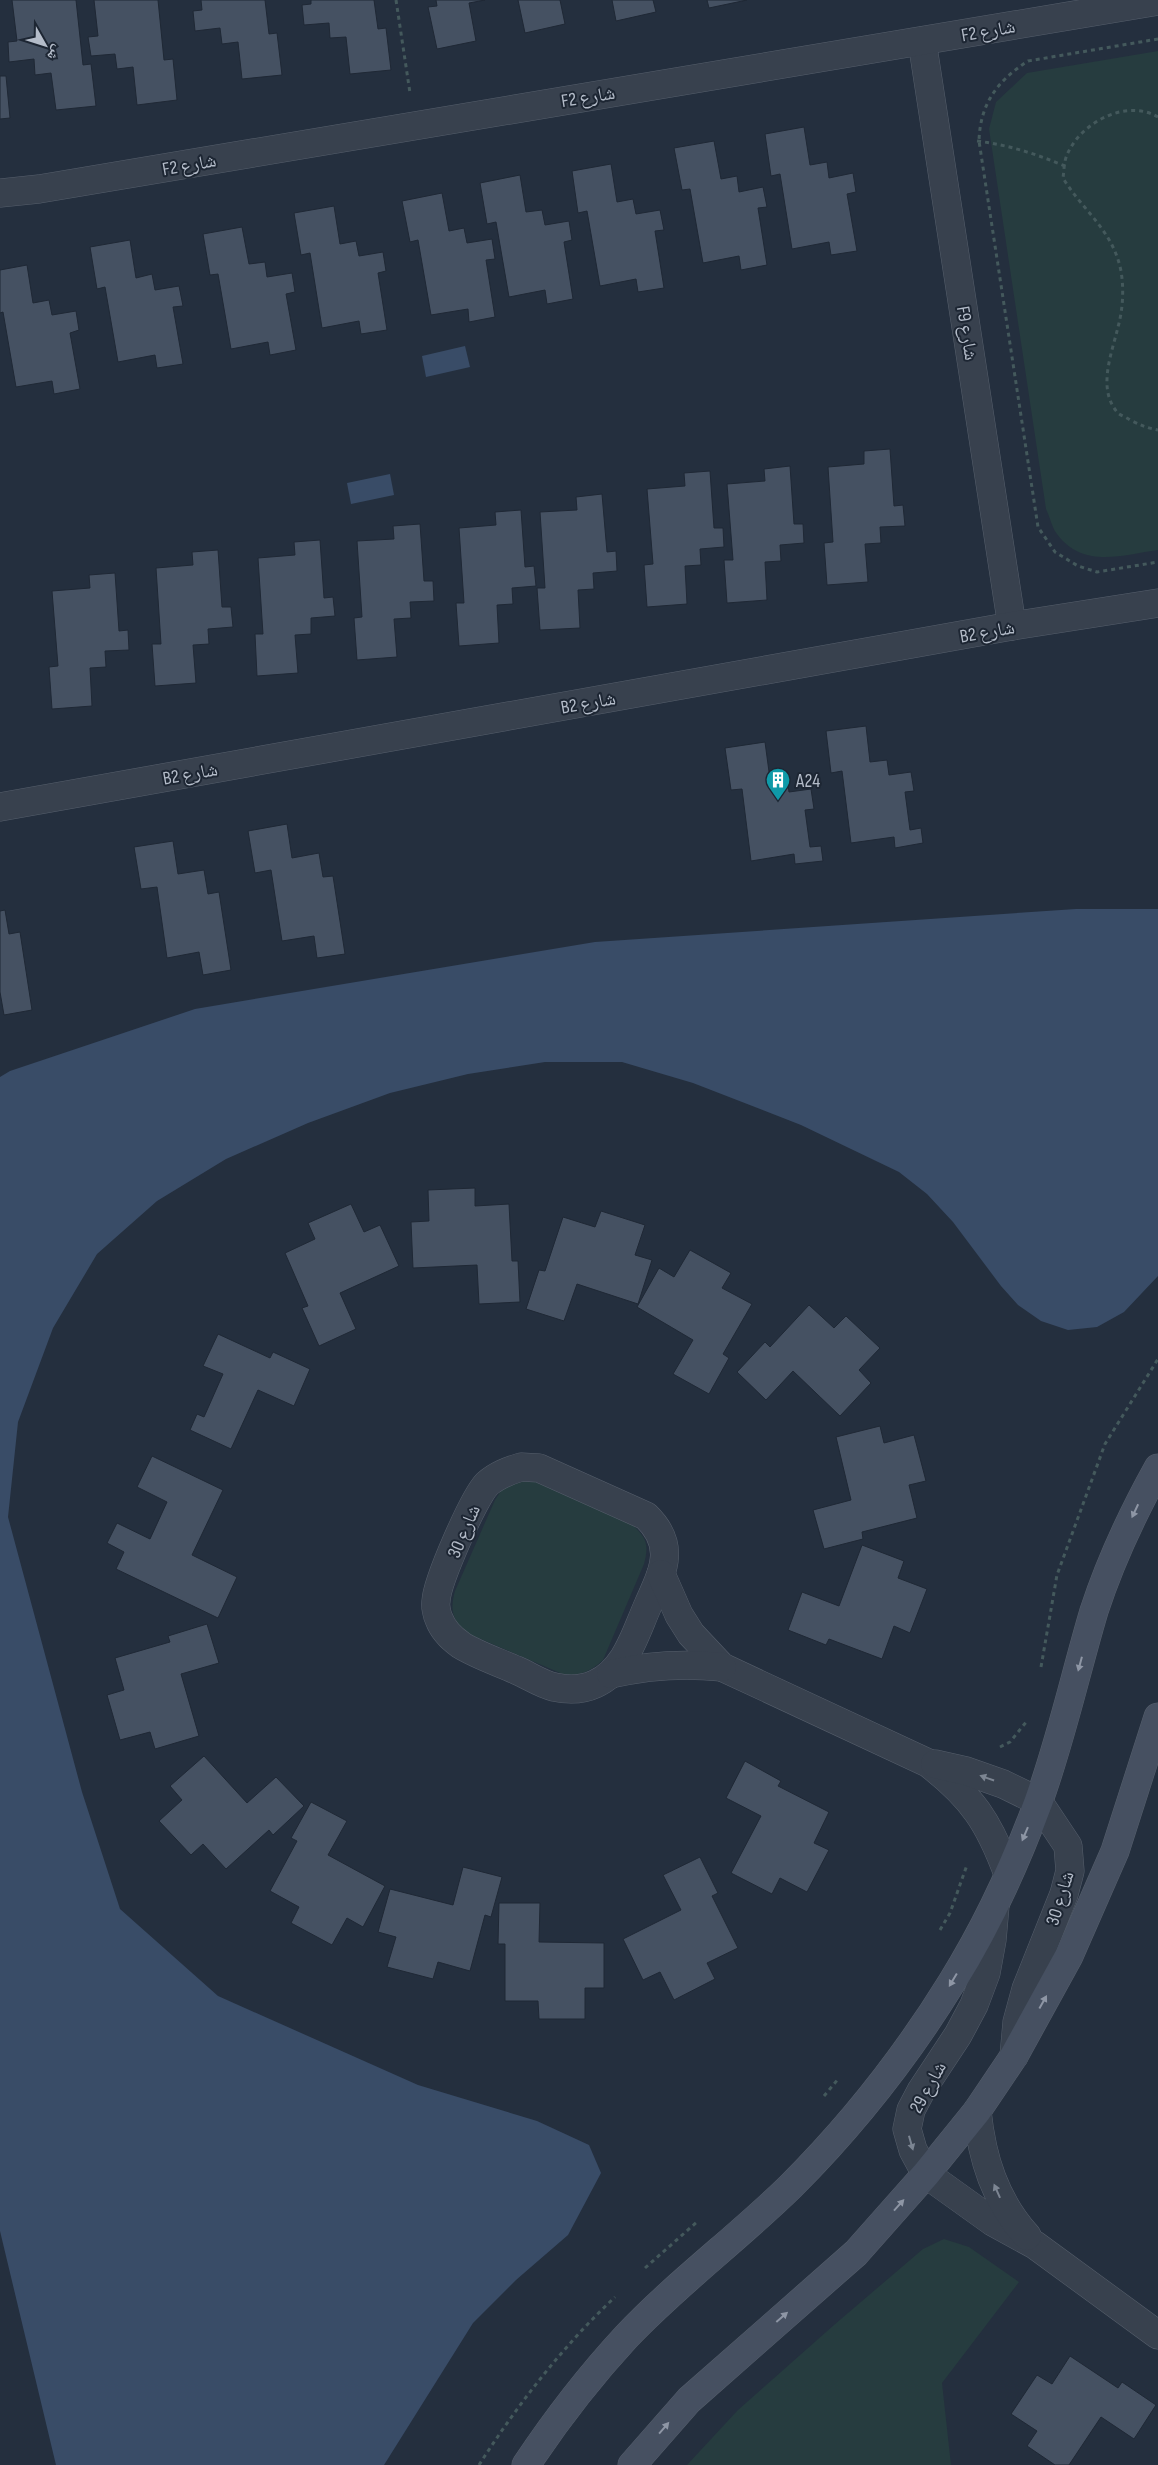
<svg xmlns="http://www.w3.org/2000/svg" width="1158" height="2465" viewBox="0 0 1158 2465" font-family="'Sofia Sans Condensed','Noto Naskh Arabic',sans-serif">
<rect width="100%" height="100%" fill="#242f3e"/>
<g fill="#263c3f">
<path d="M1158 51V550C1122 555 1083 569 1057 534 1052 528 1050 517 1046 509L989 129 996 102 1027 73Z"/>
<path d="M519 1481 535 1482 633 1525C647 1539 649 1545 644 1564L603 1660C591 1671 582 1675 565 1675L464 1632C452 1618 450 1609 455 1591L495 1500 503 1488Z"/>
<polygon points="944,2239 969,2247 1019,2282 942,2383 951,2465 687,2465 738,2410 834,2325 923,2249"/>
</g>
<g fill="#394c67">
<polygon points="465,346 470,367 426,377 422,356"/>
<polygon points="390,474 394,495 351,504 347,483"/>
<polygon points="1076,909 1158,909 1158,1276 1124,1312 1097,1327 1068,1330 1041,1321 1018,1305 1001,1286 953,1222 927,1194 899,1172 801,1125 693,1083 622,1062 545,1062 468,1074 390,1093 308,1123 226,1159 157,1201 97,1254 53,1328 18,1422 8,1517 82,1792 120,1909 218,1996 418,2085 537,2121 589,2145 601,2173 568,2235 516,2280 473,2323 384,2465 56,2465 0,2231 0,1077 10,1071 195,1009 595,942"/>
</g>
<g fill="#455162" stroke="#1f2835">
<polygon points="12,0 76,0 83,65 91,64 96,106 56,110 51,73 35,75 34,59 9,62 8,42 17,41"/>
<polygon points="94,0 158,0 164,60 173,59 177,100 137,105 133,67 117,69 115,54 91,56 88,37 98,36"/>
<polygon points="201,0 265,0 269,34 277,33 282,75 242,79 238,42 222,44 220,28 195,31 193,11 202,10"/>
<polygon points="311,0 374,0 378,29 386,28 391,70 350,74 346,37 330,38 329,23 304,25 302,5 311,4"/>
<polygon points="436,0 485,0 469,3 476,41 437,49 428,7 437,6"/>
<polygon points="518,0 560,0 565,24 525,33"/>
<polygon points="612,0 653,0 656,12 616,21"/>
<polygon points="707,0 747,0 709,8"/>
<polygon points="0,76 6,76 10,118 0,119"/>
<polygon points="804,127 810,165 827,162 829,178 853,173 856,192 847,194 857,251 831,255 829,242 792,249 780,174 771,176 765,134"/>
<polygon points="714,141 721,179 737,176 739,192 763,187 767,207 758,208 767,265 741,270 739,256 703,263 690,189 682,190 674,148"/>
<polygon points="611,164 617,202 633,199 636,214 660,210 664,230 655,231 664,288 638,292 636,279 600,286 587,211 578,213 572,171"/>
<polygon points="520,175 526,212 542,210 545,225 569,221 572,240 564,242 573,299 547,304 545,290 509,297 496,222 487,224 480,183"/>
<polygon points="442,193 449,231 464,228 467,243 492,239 495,259 486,260 495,317 469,322 468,309 431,315 418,240 410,242 402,201"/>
<polygon points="334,206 340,244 356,241 359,256 383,252 386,271 378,273 387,330 361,334 359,321 322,328 310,253 301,255 294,213"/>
<polygon points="242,227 249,264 265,262 267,277 292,273 295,292 286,294 296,350 270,355 268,342 231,349 218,274 210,275 203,234"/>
<polygon points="130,240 136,278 152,274 155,290 179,286 183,306 173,307 183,364 157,368 155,355 118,362 105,287 97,289 90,247"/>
<polygon points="27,265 33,303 49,300 52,315 76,311 79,330 70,333 80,389 54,394 52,381 16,387 3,312 0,313 0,270"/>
<polygon points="890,449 894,506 903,505 905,526 880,527 881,543 865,544 868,582 827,585 824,543 833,542 828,467 864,464 864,451"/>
<polygon points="790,466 794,524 803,524 804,543 780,545 781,561 765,562 767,600 727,603 724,560 733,560 727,484 765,481 764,469"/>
<polygon points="710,471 714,528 723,528 724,547 700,549 701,565 685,566 687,604 647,607 644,565 653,564 647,489 685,486 684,473"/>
<polygon points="602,494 607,552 616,551 617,571 593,573 594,589 578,590 580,628 540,630 537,588 545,588 540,512 577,510 576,497"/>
<polygon points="521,510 525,567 534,566 536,586 512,588 513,604 497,605 499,643 459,646 456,603 464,603 459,528 496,525 495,512"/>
<polygon points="420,524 424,581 433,581 434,601 410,602 411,618 394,619 397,657 357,660 354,618 362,617 357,541 394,539 393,526"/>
<polygon points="320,540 324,598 333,597 335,616 311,618 311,634 295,635 298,673 257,676 255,634 263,634 258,558 295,555 294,542"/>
<polygon points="218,550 222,607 231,607 233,627 208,629 209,644 193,645 196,683 155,686 152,644 161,644 156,568 193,565 192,552"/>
<polygon points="115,573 119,631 128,630 129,650 105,651 106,667 90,668 92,706 52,709 49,667 58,666 52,591 90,588 89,575"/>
<polygon points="866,726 870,762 887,760 889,775 911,772 914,791 905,792 910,830 921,828 923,843 895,848 894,837 851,843 842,771 831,773 826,731"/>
<polygon points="765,742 770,779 787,777 789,792 811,789 814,809 805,810 810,847 821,846 823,861 795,864 794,854 751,861 742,789 731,790 725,748"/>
<polygon points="287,824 292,858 319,853 323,877 333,876 345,954 317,958 314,936 282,941 271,870 255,873 248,831"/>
<polygon points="173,841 178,874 204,870 208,894 219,892 231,970 203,975 199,952 167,958 157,887 141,889 134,847"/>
<polygon points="5,910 9,934 20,932 32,1010 4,1015 0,992 0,911"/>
<polygon points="475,1188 475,1206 509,1204 512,1261 518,1261 520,1302 479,1304 477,1265 413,1268 411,1222 429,1221 428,1190"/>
<polygon points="351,1204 364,1232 380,1225 399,1266 340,1293 356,1329 319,1346 302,1308 308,1306 285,1253 315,1239 308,1223"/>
<polygon points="601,1211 645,1225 635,1255 652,1260 638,1304 577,1284 564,1321 526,1309 539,1270 545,1271 563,1217 595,1227"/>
<polygon points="690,1250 731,1273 722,1288 752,1304 723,1354 729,1358 709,1394 673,1374 693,1340 637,1307 659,1268 674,1277"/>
<polygon points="809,1305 834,1328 846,1316 880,1348 859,1370 871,1383 840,1416 793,1371 766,1400 737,1372 765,1342 770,1347"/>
<polygon points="218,1334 270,1358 273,1352 310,1369 294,1406 258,1390 231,1449 190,1430 197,1414 204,1417 223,1374 203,1366"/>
<polygon points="880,1426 884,1443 914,1435 926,1481 909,1485 917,1518 862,1532 863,1539 824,1549 813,1510 851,1500 836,1437"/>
<polygon points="152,1456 223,1490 192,1555 237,1577 218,1618 116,1569 124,1552 107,1543 117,1523 150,1539 167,1502 137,1487"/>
<polygon points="862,1545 904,1561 898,1578 927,1589 910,1633 894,1626 882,1659 829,1639 826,1645 788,1630 802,1592 839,1606"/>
<polygon points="207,1624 219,1663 181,1674 199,1736 155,1749 150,1732 120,1740 107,1695 124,1690 115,1658 170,1642 168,1636"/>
<polygon points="204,1756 247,1803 276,1777 304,1806 273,1835 269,1830 226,1869 203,1844 191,1855 159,1821 182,1800 170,1786"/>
<polygon points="745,1761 781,1781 778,1786 829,1812 814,1843 829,1850 807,1892 780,1878 772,1894 731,1873 761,1816 726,1798"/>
<polygon points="311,1802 347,1821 328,1855 385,1886 363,1927 347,1918 332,1945 291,1923 299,1907 270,1891 297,1841 291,1838"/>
<polygon points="700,1857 718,1893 712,1896 738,1948 707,1963 715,1979 674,2000 660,1972 643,1980 623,1939 681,1910 663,1875"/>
<polygon points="463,1867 502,1877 491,1917 485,1915 470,1971 438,1962 433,1979 387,1967 396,1937 378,1932 390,1889 453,1905"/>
<polygon points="499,1903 540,1903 539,1942 604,1943 604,1988 585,1988 585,2019 539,2019 538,2001 505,2001 505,1944 498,1944"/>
<polygon points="1070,2356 1118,2388 1122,2382 1156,2405 1134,2439 1101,2417 1069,2465 1055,2465 1027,2446 1037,2431 1011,2414 1037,2375 1052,2384"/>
</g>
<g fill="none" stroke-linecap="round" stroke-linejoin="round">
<defs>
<g id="street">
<polyline points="922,41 1012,626"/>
<polyline points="0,193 39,189 1158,1"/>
<polyline points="0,807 1012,626 1158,603"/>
<path d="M521 1467 539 1468 646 1516C677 1546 663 1571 648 1605 635 1634 626 1670 595 1684 582 1690 567 1690 554 1687 541 1684 528 1675 516 1670 498 1662 477 1655 461 1645 451 1638 443 1630 439 1619 437 1615 435 1606 436 1601 437 1581 474 1497 487 1484 497 1475 508 1471 521 1467Z"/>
<path d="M661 1574 679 1615 691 1634 722 1667 928 1763C972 1797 989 1822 1008 1874"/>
<path d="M611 1674C649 1665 684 1663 722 1667"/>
<polyline points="935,1764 966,1771 1003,1784 1038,1801 1068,1846 1070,1871 1064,1894 1026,1989 1017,2022 1014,2056"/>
<polyline points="995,1906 992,1940 986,1973 974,2005 958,2035 921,2091 911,2110 907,2129 913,2150 926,2174 993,2222 1035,2245 1158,2335"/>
<path d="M977 2111C982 2159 995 2200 1027 2236"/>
</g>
<g id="secondary">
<path d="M526 2465C556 2420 589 2377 626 2337 677 2283 738 2238 791 2186 852 2125 907 2055 952 1982 987 1926 1015 1865 1038 1803 1061 1740 1075 1675 1094 1611 1110 1562 1133 1513 1158 1468"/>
<polyline points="632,2465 689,2400 856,2253 926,2174 977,2111 1014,2056 1069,1956 1115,1851 1158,1717"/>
</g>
</defs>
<use href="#street" stroke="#565f6c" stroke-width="29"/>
<use href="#secondary" stroke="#565f6c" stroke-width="29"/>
<g stroke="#44595c" stroke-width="3" stroke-dasharray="4 4" stroke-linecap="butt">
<polyline points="396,0 410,93"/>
<path d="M1158 39 1028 61C997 81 980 104 979 141L1038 527 1055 552 1078 566 1097 572 1158 562"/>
<path d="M1158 117C1126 98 1080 123 1067 155 1064 161 1064 171 1063 178 1082 210 1113 230 1121 271 1124 289 1123 309 1118 327 1112 353 1097 388 1117 412 1119 415 1126 417 1130 420 1140 425 1147 428 1158 430"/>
<path d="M977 141C1009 145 1036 154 1065 166"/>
<polyline points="1041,1667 1057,1575 1105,1444 1158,1359"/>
<polyline points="1000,1747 1010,1742 1027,1721"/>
<polyline points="940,1930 950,1913 967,1865"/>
<polyline points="824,2096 839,2078"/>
<polyline points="645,2268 698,2221"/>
<path d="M479 2465C518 2404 563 2346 615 2297"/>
</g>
<use href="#street" stroke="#38414e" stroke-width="28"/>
<use href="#secondary" stroke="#465061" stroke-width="28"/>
</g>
<defs><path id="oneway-solid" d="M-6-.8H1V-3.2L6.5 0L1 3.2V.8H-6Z" transform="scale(1.25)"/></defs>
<g fill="#8e96a5">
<use href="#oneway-solid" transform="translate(1135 1511) rotate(115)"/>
<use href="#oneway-solid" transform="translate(1080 1664) rotate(105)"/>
<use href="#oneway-solid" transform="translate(1025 1834) rotate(113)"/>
<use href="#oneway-solid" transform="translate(953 1980) rotate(121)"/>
<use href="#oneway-solid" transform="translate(1043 2002) rotate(-61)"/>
<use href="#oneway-solid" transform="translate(899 2205) rotate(-48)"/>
<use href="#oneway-solid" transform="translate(782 2317) rotate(-41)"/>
<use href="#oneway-solid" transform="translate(664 2428) rotate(-49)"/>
</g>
<g fill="#7c8592">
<use href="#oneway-solid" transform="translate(987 1778) rotate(-161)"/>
<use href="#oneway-solid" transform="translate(911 2143) rotate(74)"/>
<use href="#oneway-solid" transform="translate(997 2191) rotate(-114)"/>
</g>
<defs>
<symbol id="building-pin" viewBox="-11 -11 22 30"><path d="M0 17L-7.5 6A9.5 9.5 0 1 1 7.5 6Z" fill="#0f9aa8" stroke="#1d2633"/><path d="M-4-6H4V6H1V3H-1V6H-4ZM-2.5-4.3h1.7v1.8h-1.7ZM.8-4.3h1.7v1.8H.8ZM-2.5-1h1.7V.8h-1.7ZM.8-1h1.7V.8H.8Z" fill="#fff"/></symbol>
</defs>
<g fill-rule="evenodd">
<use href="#building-pin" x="764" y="766" width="28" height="38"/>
</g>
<g text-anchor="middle" stroke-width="4" stroke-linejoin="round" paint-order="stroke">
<g font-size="19" fill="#b4bcc9" stroke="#1d2633">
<text transform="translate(988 30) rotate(-10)" y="7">F2 شارع</text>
<text transform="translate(588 96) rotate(-9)" y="7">F2 شارع</text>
<text transform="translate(189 164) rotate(-10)" y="7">F2 شارع</text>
<text transform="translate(968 333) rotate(81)" y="7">F9 شارع</text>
<text transform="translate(987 631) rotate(-10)" y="7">B2 شارع</text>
<text transform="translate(588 702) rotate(-10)" y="7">B2 شارع</text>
<text transform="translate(190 773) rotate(-10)" y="7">B2 شارع</text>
<text transform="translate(463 1531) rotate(-67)" y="7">شارع 30</text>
<text transform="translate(1059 1898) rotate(-73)" y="7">شارع 30</text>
<text transform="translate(927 2087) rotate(-61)" y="7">شارع 29</text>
</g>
<g font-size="19" fill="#b4bcc9" stroke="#1d2633" text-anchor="start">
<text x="796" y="787">A24</text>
</g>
</g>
<g transform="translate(45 45) rotate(129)" stroke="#1d2633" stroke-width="4" paint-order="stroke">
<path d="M0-4L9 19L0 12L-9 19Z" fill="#b4bcc9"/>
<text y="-8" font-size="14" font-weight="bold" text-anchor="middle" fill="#b4bcc9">ش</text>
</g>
</svg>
